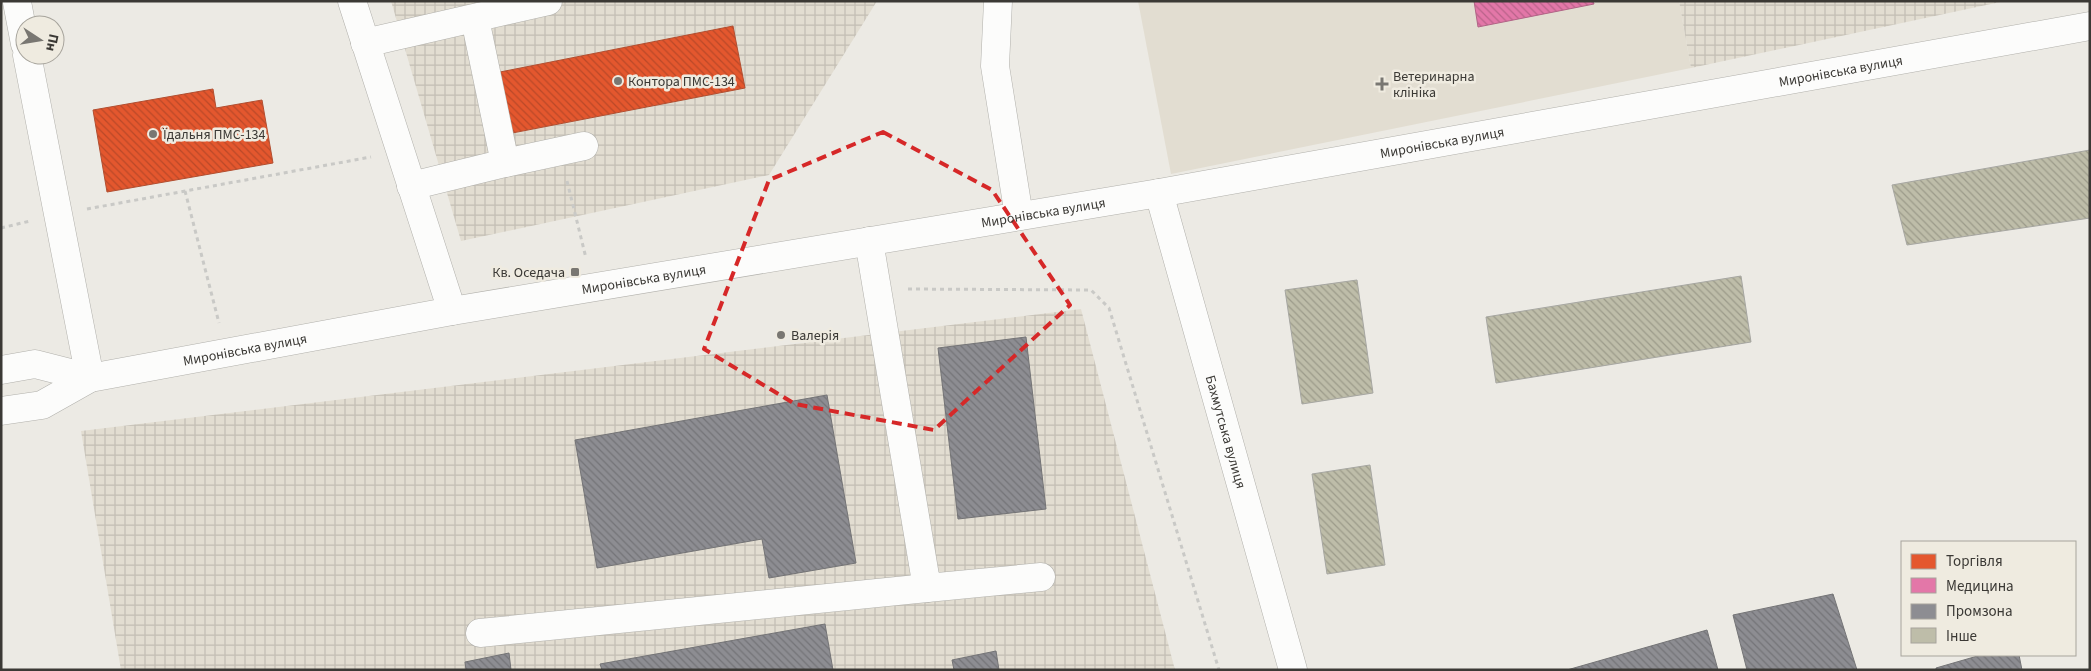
<svg xmlns="http://www.w3.org/2000/svg" width="2091" height="671" viewBox="0 0 2091 671" font-family="'Source Sans 3',sans-serif">
<defs>
<pattern id="industrial-grid" width="8" height="8" patternUnits="userSpaceOnUse" patternTransform="scale(1.25)"><rect width="8" height="8" fill="#e2ddd1"/><path d="M0 4h8M4 0v8" fill="none" stroke="#c3beb4"/></pattern>
<pattern id="shops-back-hatch" width="6" height="6" patternUnits="userSpaceOnUse" patternTransform="scale(1.25)"><rect width="6" height="6" fill="#e4572e"/><path d="M-1 5l2 2M0 0l6 6M5-1l2 2" fill="none" stroke="#ba4928"/></pattern>
<pattern id="health-back-hatch" width="6" height="6" patternUnits="userSpaceOnUse" patternTransform="scale(1.25)"><rect width="6" height="6" fill="#e377a8"/><path d="M-1 5l2 2M0 0l6 6M5-1l2 2" fill="none" stroke="#b9638a"/></pattern>
<pattern id="industry-back-hatch" width="6" height="6" patternUnits="userSpaceOnUse" patternTransform="scale(1.25)"><rect width="6" height="6" fill="#8d8d92"/><path d="M-1 5l2 2M0 0l6 6M5-1l2 2" fill="none" stroke="#747478"/></pattern>
<pattern id="building-back-hatch" width="6" height="6" patternUnits="userSpaceOnUse" patternTransform="scale(1.25)"><rect width="6" height="6" fill="#bebda9"/><path d="M-1 5l2 2M0 0l6 6M5-1l2 2" fill="none" stroke="#9c9b8a"/></pattern>
</defs>
<rect width="100%" height="100%" fill="#eceae4"/>
<polygon fill="#e2ddd1" points="1138,1 1679,1 1691,68 1171,174"/>
<g fill="url(#industrial-grid)">
<polygon points="391,1 877,1 769,175 461,241"/>
<polygon points="1679,1 2005,1 1691,68"/>
<polygon points="1081,309 1175,670 121,670 81,431"/>
</g>
<g fill="url(#shops-back-hatch)" stroke="#b14e30">
<polygon points="733,26 745,88 502,135 490,74"/>
<polygon points="213,89 216,108 262,100 273,163 107,192 93,110"/>
</g>
<polygon fill="url(#health-back-hatch)" stroke="#b16486" points="1474,1 1593,1 1594,4 1478,27"/>
<g fill="url(#industry-back-hatch)" stroke="#747476">
<polygon points="1026,337 1046,509 958,519 938,348"/>
<polygon points="827,395 856,563 769,578 762,539 597,568 575,440"/>
<polygon points="1833,594 1857,670 1747,670 1733,615"/>
<polygon points="825,624 833,670 602,670 600,664"/>
<polygon points="1707,630 1718,670 1567,670"/>
<polygon points="996,651 999,670 954,670 952,660"/>
<polygon points="509,653 511,670 466,670 465,662"/>
<polygon points="1981,655 2019,655 2022,670 1936,670 1936,668"/>
</g>
<g fill="url(#building-back-hatch)" stroke="#a6a6a1">
<polygon points="2090,150 2090,218 1907,245 1892,185"/>
<polygon points="1741,276 1751,342 1496,383 1486,317"/>
<polygon points="1357,280 1373,393 1302,404 1285,290"/>
<polygon points="1370,465 1385,565 1327,574 1312,474"/>
</g>
<g fill="none" stroke-linecap="round" stroke-linejoin="round">
<defs>
<g id="minor">
<polyline points="352,1 452,311"/>
<polyline points="998,1 995,66 1019,216"/>
<polyline points="17,2 25,44"/>
<polyline points="365,43 548,1"/>
<polyline points="27,55 90,378"/>
<polyline points="505,163 584,146"/>
<polyline points="411,186 505,163 475,19"/>
<path id="s1" d="M1159 193 1293 670"/>
<polyline points="869,241 927,588 1041,577"/>
<polyline points="1,370 35,364 90,378"/>
<path id="s2" d="M1 411 42 405 90 378 452 311 1159 193 2090 26"/>
<polyline points="480,633 927,588"/>
</g>
</defs>
<use href="#minor" stroke="#b1b0ab" stroke-width="29"/>
<g stroke="#c9c9c6" stroke-width="3" stroke-dasharray="4 4" stroke-linecap="butt">
<polyline points="567,181 586,258"/>
<polyline points="185,191 219,323"/>
<polyline points="87,209 371,157"/>
<polyline points="1,228 30,221"/>
<polyline points="908,289 1091,290 1109,308 1219,670"/>
</g>
<use href="#minor" stroke="#fcfcfb" stroke-width="28"/>
</g>
<path fill="none" stroke="#d62828" stroke-width="4" stroke-dasharray="10 6" stroke-linejoin="round" d="M883 132 992 190 1070 305 934 430 795 404 704 349 769 180Z"/>
<g fill="#797772" stroke="#efebe0" stroke-width="2">
<circle cx="618" cy="81" r="5"/>
<path d="M1379.5 76.5h5v5h5v5h-5v5h-5v-5h-5v-5h5z"/>
<circle cx="153" cy="134" r="5"/>
<rect x="570" y="267" width="10" height="10" rx="2.5"/>
<circle cx="781" cy="335" r="5"/>
</g>
<g text-anchor="middle" stroke-width="5" stroke-linejoin="round" paint-order="stroke">
<g font-size="14" fill="#3b3935" stroke="#efebe0">
<text dy="5" stroke="none"><textPath href="#s2" startOffset="1874">Миронівська вулиця</textPath></text>
<text dy="5" stroke="none"><textPath href="#s2" startOffset="1469">Миронівська вулиця</textPath></text>
<text dy="5" stroke="none"><textPath href="#s2" startOffset="1064">Миронівська вулиця</textPath></text>
<text dy="5" stroke="none"><textPath href="#s2" startOffset="659">Миронівська вулиця</textPath></text>
<text dy="5" stroke="none"><textPath href="#s2" startOffset="254">Миронівська вулиця</textPath></text>
<text dy="5" stroke="none"><textPath href="#s1" startOffset="248">Бахмутська вулиця</textPath></text>
</g>
<g font-size="14" fill="#3b3935" stroke="#efebe0" text-anchor="start">
<text x="1393" y="81">Ветеринарна<tspan x="1393" dy="16">клініка</tspan></text>
<text x="628" y="86">Контора ПМС-134</text>
<text x="163" y="139">Їдальня ПМС-134</text>
<text x="565" y="277" text-anchor="end">Кв. Оседача</text>
<text x="791" y="340">Валерія</text>
</g>
</g>
<rect width="2091" height="671" fill="none" stroke="#3b3935" stroke-width="5"/>
<rect x="1901" y="541" width="175" height="115" fill="#efebe0" stroke="#a7a49c"/>
<rect x="1911" y="554" width="25" height="15" fill="#e4572e" stroke="#a7a49c"/>
<text x="1946" y="566" font-size="15" fill="#3b3935">Торгівля</text>
<rect x="1911" y="578" width="25" height="15" fill="#e377a8" stroke="#a7a49c"/>
<text x="1946" y="591" font-size="15" fill="#3b3935">Медицина</text>
<rect x="1911" y="604" width="25" height="15" fill="#8d8d92" stroke="#a7a49c"/>
<text x="1946" y="616" font-size="15" fill="#3b3935">Промзона</text>
<rect x="1911" y="628" width="25" height="15" fill="#bebda9" stroke="#a7a49c"/>
<text x="1946" y="641" font-size="15" fill="#3b3935">Інше</text>
<g transform="translate(40 40) rotate(102)"><circle r="24" fill="#efebe0" stroke="#a7a49c"/>
<path d="M0-4L9 19L0 12L-9 19Z" fill="#797772"/>
<text y="-8" font-size="14" font-weight="bold" text-anchor="middle" fill="#3b3935">Пн</text>
</g>
</svg>
